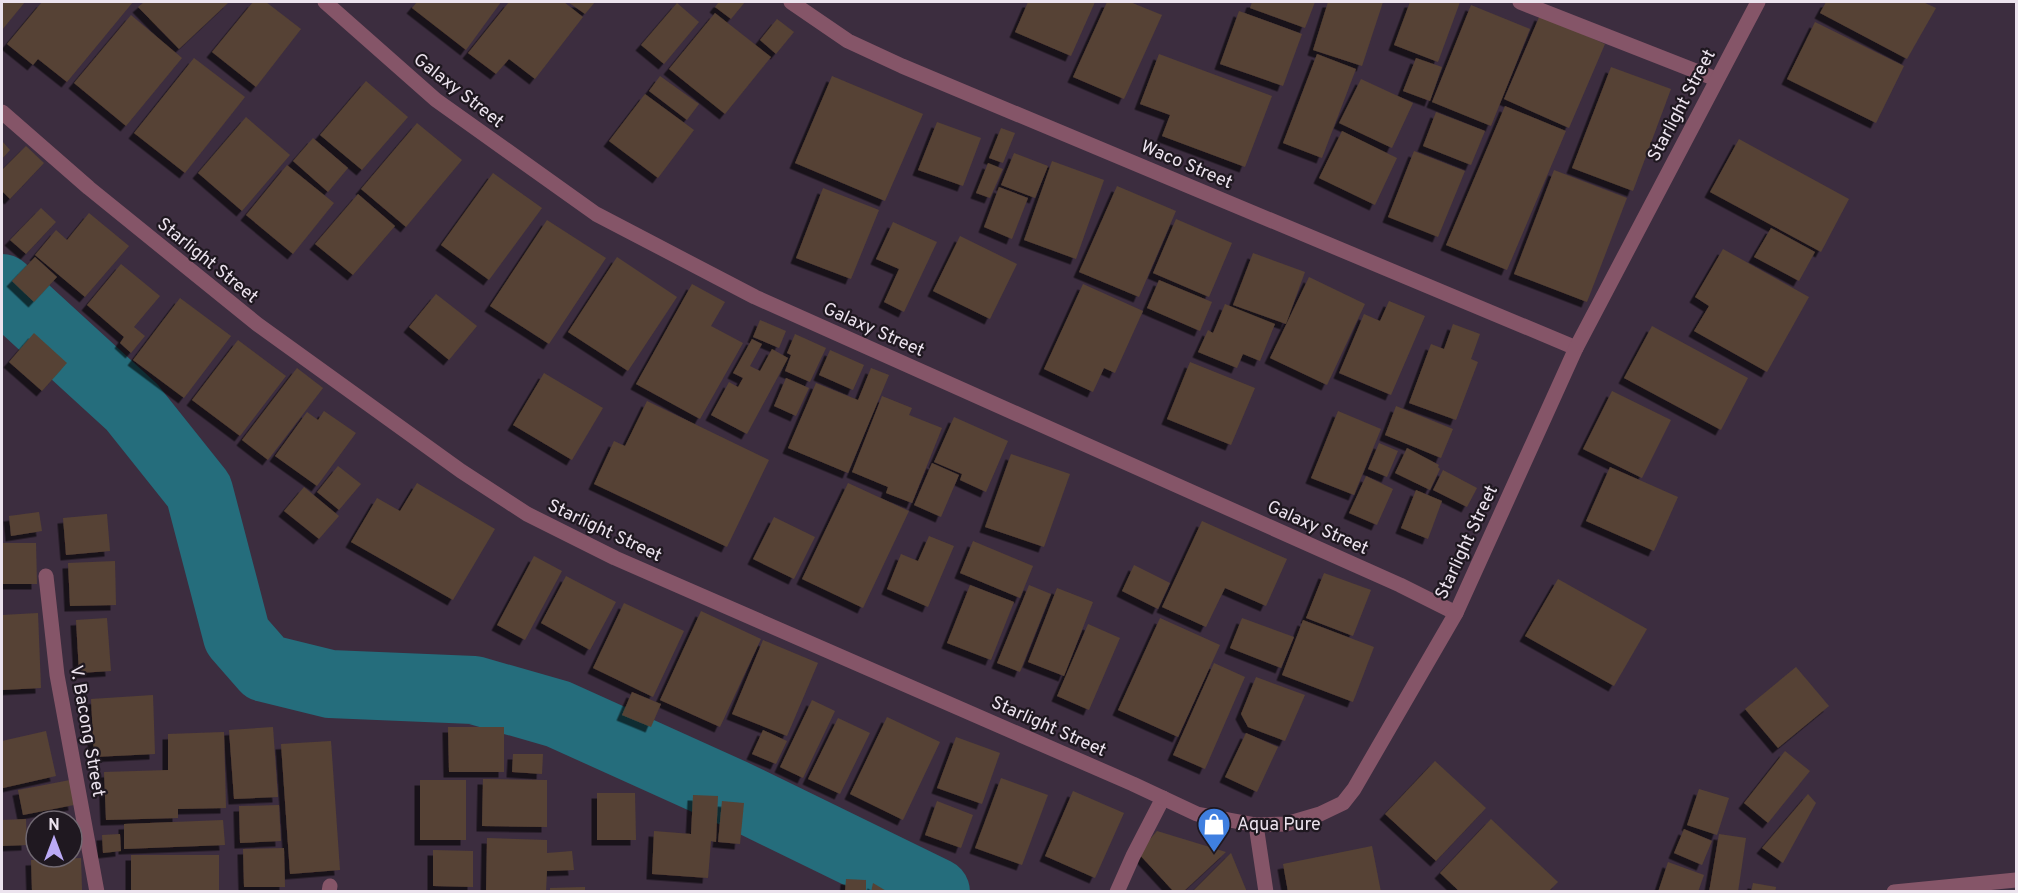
<svg xmlns="http://www.w3.org/2000/svg" width="2018" height="893" viewBox="0 0 2018 893" font-family="Overpass,sans-serif">
<defs>
<filter id="shadow"><feDropShadow dx="-5.5" dy="5.5" stdDeviation="0" flood-color="#0009"/></filter>
</defs>
<rect width="100%" height="100%" fill="#3c2d3f"/>
<g fill="none" stroke-linecap="round" stroke-linejoin="round">
<polyline stroke="#256d7c" stroke-width="68" points="2,288 132,407 199,491 237,636 265,668 330,684 474,690 558,714 735,794 936,892"/>
</g>
<g fill="#564234" filter="url(#shadow)">
<polygon points="2,2 25,2 2,30"/>
<polygon points="42,2 133,2 67,82 38,59 33,65 7,44"/>
<polygon points="144,2 229,2 179,49 138,7"/>
<polygon points="253,2 266,2 301,29 256,87 212,52"/>
<polygon points="417,2 501,2 466,50 412,8"/>
<polygon points="509,2 564,2 583,17 535,79 509,59 496,74 468,53"/>
<polygon points="568,2 595,2 585,14"/>
<polygon points="719,2 745,2 731,19 715,7"/>
<polygon points="1028,2 1095,2 1071,56 1015,32"/>
<polygon points="1107,2 1130,2 1162,15 1124,99 1073,77"/>
<polygon points="1252,2 1315,2 1305,28 1250,8"/>
<polygon points="1328,2 1383,2 1362,66 1313,50"/>
<polygon points="1410,2 1460,2 1438,62 1394,45"/>
<polygon points="1826,2 1923,2 1936,8 1907,59 1820,13"/>
<polygon points="677,3 699,22 664,64 641,45"/>
<polygon points="1471,5 1530,29 1491,126 1432,102"/>
<polygon points="1239,11 1302,34 1283,86 1220,64"/>
<polygon points="715,13 771,57 725,114 669,69"/>
<polygon points="131,15 182,58 126,126 74,83"/>
<polygon points="1540,15 1605,44 1569,128 1504,99"/>
<polygon points="777,19 794,32 776,54 760,40"/>
<polygon points="1815,22 1904,66 1876,123 1787,79"/>
<polygon points="1159,54 1272,96 1245,167 1162,136 1170,115 1140,104"/>
<polygon points="1317,54 1356,69 1322,158 1283,143"/>
<polygon points="194,58 245,97 185,173 134,133"/>
<polygon points="1416,58 1442,67 1430,101 1403,91"/>
<polygon points="1611,67 1671,89 1633,191 1572,168"/>
<polygon points="660,76 699,104 687,120 649,91"/>
<polygon points="832,76 923,114 885,201 795,163"/>
<polygon points="1361,79 1413,103 1392,148 1339,123"/>
<polygon points="366,81 408,117 362,170 320,135"/>
<polygon points="645,94 694,130 658,178 609,141"/>
<polygon points="1505,106 1566,131 1507,270 1446,245"/>
<polygon points="1436,112 1485,131 1471,165 1423,146"/>
<polygon points="246,117 290,155 242,211 198,173"/>
<polygon points="937,122 981,138 963,186 918,170"/>
<polygon points="417,123 462,160 406,227 361,189"/>
<polygon points="1001,128 1015,133 1003,163 989,158"/>
<polygon points="1342,131 1397,158 1375,205 1319,178"/>
<polygon points="313,138 348,168 328,192 293,161"/>
<polygon points="1739,139 1849,199 1821,252 1710,192"/>
<polygon points="2,141 10,150 2,159"/>
<polygon points="26,146 44,163 10,199 2,191 2,170"/>
<polygon points="1414,151 1465,171 1438,237 1388,217"/>
<polygon points="1014,153 1048,166 1035,198 1001,185"/>
<polygon points="1052,161 1104,180 1076,259 1024,240"/>
<polygon points="988,163 1003,169 990,198 976,193"/>
<polygon points="287,165 334,203 293,254 246,215"/>
<polygon points="1554,170 1627,198 1587,302 1514,274"/>
<polygon points="493,173 542,208 489,280 441,245"/>
<polygon points="1117,186 1176,211 1139,297 1079,272"/>
<polygon points="999,187 1028,198 1012,239 984,227"/>
<polygon points="823,188 879,210 851,279 796,258"/>
<polygon points="358,194 395,226 353,275 315,244"/>
<polygon points="41,208 56,222 26,254 10,240"/>
<polygon points="89,213 129,246 85,297 35,255 56,230 67,240"/>
<polygon points="1176,219 1232,243 1209,297 1153,273"/>
<polygon points="547,220 606,258 549,344 490,306"/>
<polygon points="893,222 937,242 904,312 884,302 899,269 876,259"/>
<polygon points="1771,228 1815,252 1799,281 1754,257"/>
<polygon points="960,236 1017,264 990,319 933,291"/>
<polygon points="1723,249 1809,297 1767,372 1694,331 1709,306 1695,297"/>
<polygon points="1253,253 1305,272 1286,324 1233,305"/>
<polygon points="35,257 57,277 34,302 12,281"/>
<polygon points="617,257 677,297 628,371 568,332"/>
<polygon points="121,264 160,296 134,327 145,336 131,353 120,343 124,337 87,305"/>
<polygon points="1309,277 1365,304 1327,385 1270,358"/>
<polygon points="1159,280 1212,302 1200,331 1147,308"/>
<polygon points="692,284 725,302 711,326 743,343 700,419 636,384"/>
<polygon points="1083,284 1143,311 1115,373 1104,368 1093,392 1044,369"/>
<polygon points="436,294 477,326 449,360 409,327"/>
<polygon points="180,298 231,336 184,398 133,360"/>
<polygon points="1389,301 1425,316 1391,395 1339,373 1364,314 1380,321"/>
<polygon points="1225,304 1275,324 1260,361 1243,354 1237,368 1198,352 1208,330 1213,333"/>
<polygon points="760,320 786,331 779,348 753,337"/>
<polygon points="1453,324 1480,334 1471,359 1478,362 1456,420 1409,403 1431,344 1444,349"/>
<polygon points="1652,326 1748,378 1721,430 1624,378"/>
<polygon points="34,333 67,363 42,391 9,362"/>
<polygon points="795,334 826,348 810,382 785,371 791,355 787,353"/>
<polygon points="752,339 762,344 750,366 760,371 772,349 788,358 747,434 711,415 729,382 738,387 743,378 733,373"/>
<polygon points="238,340 286,376 240,436 192,400"/>
<polygon points="830,350 864,365 853,390 819,375"/>
<polygon points="1190,362 1255,388 1231,445 1167,419"/>
<polygon points="297,368 323,388 268,460 242,440"/>
<polygon points="871,368 889,375 848,473 788,448 816,383 858,400"/>
<polygon points="544,373 603,408 572,460 513,425"/>
<polygon points="786,378 809,388 796,416 774,406"/>
<polygon points="1612,391 1671,420 1642,478 1583,449"/>
<polygon points="882,396 912,408 909,415 942,428 912,503 886,493 888,487 852,472"/>
<polygon points="647,401 769,460 727,547 594,484 614,441 625,446"/>
<polygon points="1396,406 1453,429 1441,458 1385,435"/>
<polygon points="324,411 356,433 317,486 275,456 307,412 318,420"/>
<polygon points="1338,411 1381,429 1354,495 1311,478"/>
<polygon points="954,417 1008,441 986,492 960,480 962,474 934,462"/>
<polygon points="1379,443 1398,451 1387,477 1368,469"/>
<polygon points="1407,448 1439,465 1438,467 1440,469 1430,490 1395,473"/>
<polygon points="1011,454 1070,474 1044,547 985,527"/>
<polygon points="932,463 959,475 941,517 914,505"/>
<polygon points="338,466 361,484 339,510 317,492"/>
<polygon points="1610,467 1678,497 1654,551 1586,521"/>
<polygon points="1443,470 1477,488 1467,507 1433,490"/>
<polygon points="1366,476 1393,489 1377,525 1349,513"/>
<polygon points="417,483 495,529 453,600 351,542 377,498 400,511"/>
<polygon points="848,483 909,511 863,608 802,579"/>
<polygon points="304,487 339,516 319,539 284,511"/>
<polygon points="1416,490 1442,501 1428,539 1401,528"/>
<polygon points="39,512 42,531 11,536 9,516"/>
<polygon points="107,514 110,551 66,555 63,518"/>
<polygon points="774,517 815,537 794,579 753,559"/>
<polygon points="1202,521 1287,559 1266,606 1225,588 1206,627 1162,607"/>
<polygon points="929,536 954,546 928,607 887,589 901,554 918,561"/>
<polygon points="973,541 1033,566 1020,598 960,573"/>
<polygon points="2,543 36,543 37,584 2,584"/>
<polygon points="534,556 562,571 525,640 497,625"/>
<polygon points="115,561 116,605 70,606 68,563"/>
<polygon points="1134,565 1170,583 1158,609 1122,591"/>
<polygon points="1324,573 1371,590 1353,636 1306,618"/>
<polygon points="566,576 616,602 590,650 541,623"/>
<polygon points="1558,579 1647,629 1614,686 1525,636"/>
<polygon points="970,585 1014,602 991,660 947,643"/>
<polygon points="1029,585 1051,594 1020,672 997,663"/>
<polygon points="1057,588 1093,602 1064,676 1028,662"/>
<polygon points="624,603 684,631 653,697 593,668"/>
<polygon points="701,611 761,639 720,727 660,700"/>
<polygon points="38,613 41,688 2,690 2,615"/>
<polygon points="107,618 111,671 79,673 76,620"/>
<polygon points="1160,618 1220,645 1178,737 1118,710"/>
<polygon points="1242,618 1294,637 1281,668 1230,648"/>
<polygon points="1303,620 1374,647 1353,702 1282,675"/>
<polygon points="1088,624 1120,638 1089,710 1057,696"/>
<polygon points="763,640 818,663 787,736 732,714"/>
<polygon points="1214,663 1245,677 1205,769 1173,755"/>
<polygon points="1796,667 1829,706 1778,748 1745,709"/>
<polygon points="1256,677 1305,695 1285,741 1248,727 1241,714"/>
<polygon points="632,692 661,704 651,727 622,715"/>
<polygon points="153,695 155,754 94,757 91,699"/>
<polygon points="812,700 835,711 803,778 780,767"/>
<polygon points="887,717 940,742 903,820 850,794"/>
<polygon points="838,718 870,733 840,794 808,779"/>
<polygon points="273,727 278,797 234,799 229,730"/>
<polygon points="448,727 504,727 504,772 449,772"/>
<polygon points="763,730 787,741 776,764 752,754"/>
<polygon points="46,731 56,776 3,788 2,741"/>
<polygon points="224,732 226,808 178,809 178,818 106,820 104,772 168,770 168,734"/>
<polygon points="1246,733 1278,747 1257,792 1225,777"/>
<polygon points="956,737 1000,753 982,804 937,788"/>
<polygon points="331,741 340,870 290,874 281,744"/>
<polygon points="1785,751 1810,771 1768,823 1744,803"/>
<polygon points="513,754 543,754 542,774 512,772"/>
<polygon points="1435,761 1486,808 1436,861 1385,814"/>
<polygon points="1001,778 1048,795 1022,865 975,848"/>
<polygon points="483,779 547,780 547,827 482,826"/>
<polygon points="70,780 74,805 23,815 18,790"/>
<rect x="420" y="780" width="46" height="60"/>
<polygon points="1699,789 1729,798 1717,835 1687,825"/>
<polygon points="1073,791 1124,813 1095,878 1045,856"/>
<polygon points="597,793 635,793 636,840 597,840"/>
<polygon points="1808,794 1816,803 1783,863 1762,848"/>
<polygon points="693,795 718,796 716,842 711,841 708,878 652,874 654,831 691,834"/>
<polygon points="722,801 744,803 740,844 718,842"/>
<polygon points="937,801 973,815 961,848 925,835"/>
<polygon points="279,805 281,841 240,843 239,806"/>
<polygon points="26,819 27,845 2,846 2,820"/>
<polygon points="1491,819 1558,882 1548,892 1460,892 1440,873"/>
<polygon points="223,820 225,845 124,849 124,824"/>
<polygon points="1684,829 1712,841 1702,865 1674,853"/>
<polygon points="1157,831 1226,852 1183,892 1174,892 1138,853"/>
<polygon points="120,834 121,851 103,853 102,835"/>
<polygon points="1719,834 1746,838 1738,892 1709,892"/>
<polygon points="487,838 547,840 547,853 572,851 574,870 547,871 546,892 486,892"/>
<polygon points="1372,846 1381,892 1288,892 1283,864"/>
<polygon points="284,848 285,887 244,887 243,849"/>
<polygon points="433,850 473,851 473,887 433,886"/>
<polygon points="1231,853 1247,892 1192,892"/>
<rect x="131" y="855" width="88" height="37"/>
<polygon points="81,858 82,890 32,892 31,860"/>
<polygon points="1668,862 1704,875 1698,892 1658,892"/>
<polygon points="846,879 866,880 866,892 845,892"/>
<polygon points="873,883 888,892 871,892"/>
<polygon points="1753,883 1776,887 1775,892 1751,892"/>
<polygon points="585,887 585,892 550,892 550,888"/>
</g>
<g fill="none" stroke-linecap="round" stroke-linejoin="round">
<polyline stroke="#855568" stroke-width="15" points="1117,892 1133,856 1163,798"/>
<g stroke="#855568" stroke-width="15">
<polyline points="325,2 436,100 596,214 755,297 1400,585 1456,613"/>
<polyline points="791,2 848,41 902,66 1576,348"/>
<polyline points="1520,2 1716,79"/>
<polyline points="2,112 89,188 257,324 461,471 527,514 615,558 1133,784 1197,814 1256,825 1286,824 1320,814 1343,803 1354,789 1456,613 1576,348 1758,2"/>
<polyline points="46,576 57,675 97,892"/>
<polyline points="1256,825 1266,892"/>
<polyline points="329,892 330,886"/>
<polyline points="1894,892 2016,880"/>
</g>
</g>
<defs>
<symbol id="shop-pin" viewBox="-11 -11 22 30"><path d="M0 17L-7.5 6A9.5 9.5 0 1 1 7.5 6Z" fill="#3f7fe0" stroke="#1f1820"/><path d="M-5-2.5h2.3a2.7 3.5 0 0 1 5.4 0H5L5.5 6h-11ZM-1.5-2.5h3a1.5 2.3 0 0 0-3 0Z" fill="#fff"/></symbol>
</defs>
<g fill-rule="evenodd">
<use href="#shop-pin" x="1195" y="805" width="38" height="52"/>
</g>
<g text-anchor="middle" stroke-width="4.5" stroke-linejoin="round" paint-order="stroke">
<g font-size="18" fill="#ece3ee" stroke="#1f1820">
<text transform="translate(459 90) rotate(38)" y="6">Galaxy Street</text>
<text transform="translate(1681 105) rotate(-62)" y="6">Starlight Street</text>
<text transform="translate(1187 164) rotate(23)" y="6">Waco Street</text>
<text transform="translate(208 260) rotate(39)" y="6">Starlight Street</text>
<text transform="translate(874 329) rotate(24)" y="6">Galaxy Street</text>
<text transform="translate(1318 527) rotate(24)" y="6">Galaxy Street</text>
<text transform="translate(605 530) rotate(25)" y="6">Starlight Street</text>
<text transform="translate(1466 542) rotate(-65)" y="6">Starlight Street</text>
<text transform="translate(1049 726) rotate(24)" y="6">Starlight Street</text>
<text transform="translate(88 731) rotate(80)" y="6">V. Bacong Street</text>
</g>
<g font-size="18" fill="#ece3ee" stroke="#1f1820" text-anchor="start">
<text x="1237" y="830">Aqua Pure</text>
</g>
</g>
<rect width="2018" height="893" fill="none" stroke="#ece3ee" stroke-width="6"/>
<g transform="translate(54 839)"><circle r="28" fill="#1f1820" stroke="#716972" stroke-width="1.5"/>
<path d="M0-4.5L10 22L0 15L-10 22Z" fill="#bbaaf6"/>
<text y="-9" font-size="16" font-weight="bold" text-anchor="middle" fill="#ece3ee">N</text>
</g>
</svg>
